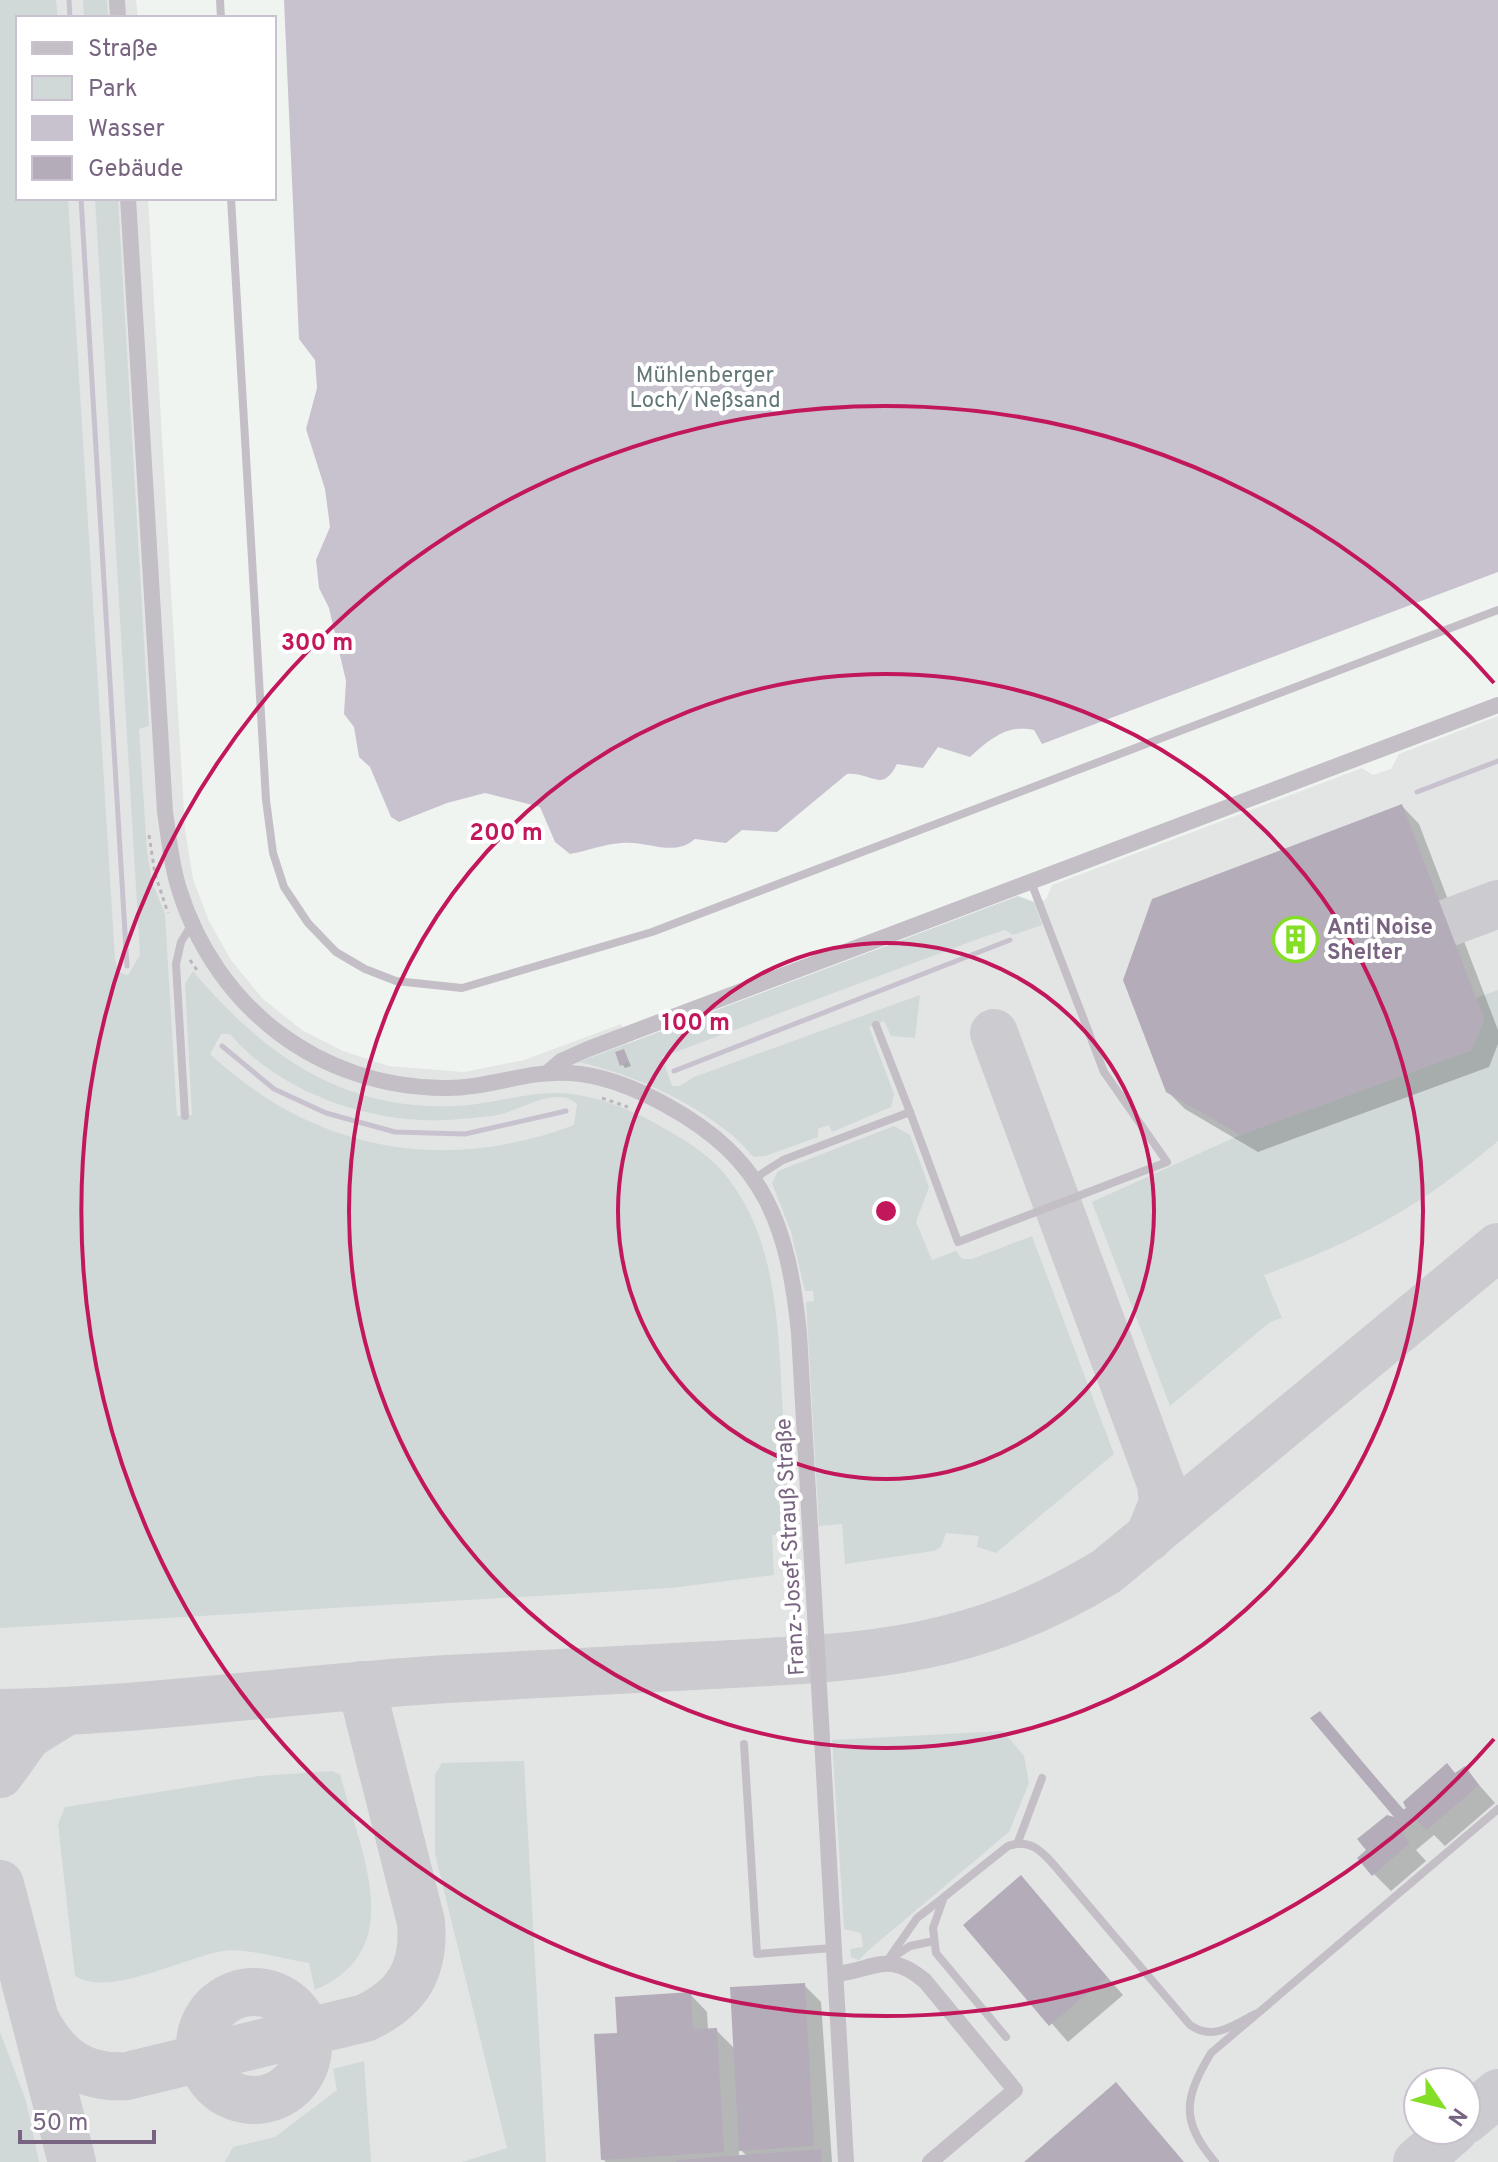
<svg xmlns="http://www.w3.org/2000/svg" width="1498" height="2162" viewBox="0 0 1498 2162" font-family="Overpass,sans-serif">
<rect width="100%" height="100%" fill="#f0f4f1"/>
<path fill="#e3e5e5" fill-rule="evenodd" d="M0 0H136L138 18H18V198H148L185 829 193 879 209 921 231 960 263 999 302 1030 343 1051 389 1066 464 1072 524 1060 621 1024 628 1045 1031 905 1046 899 1052 885 1362 768 1373 775 1391 769 1399 754 1498 716V2162H0ZM1418 2082H1466V2130H1418Z"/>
<g fill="#d0d9d8" fill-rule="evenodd">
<path d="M0 0H56L58 18H18V198H68L115 959 118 972 128 975 140 955 95 198H118L149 726 139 729 147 851 152 882 165 914 177 1116 192 1115 185 984 193 971C263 1054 342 1111 456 1106 488 1105 520 1094 551 1093 587 1092 624 1106 655 1123 678 1136 705 1151 723 1172 779 1238 778 1332 783 1413 786 1454 793 1494 794 1534L772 1535 774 1575 671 1588 0 1628ZM221 1034H230C281 1095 381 1128 459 1119 473 1118 488 1117 502 1114 523 1108 558 1086 577 1104L574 1125C442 1175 313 1150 210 1054Z"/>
<polygon points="83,0 107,0 108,18 84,18"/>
<path d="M1018 896 1034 902 1042 925 1013 935 1005 930 981 938 662 1057 672 1086H680L694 1077 920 995 915 1038 891 1036 884 1021 869 1027 894 1094 891 1107 832 1132 829 1125 818 1129V1137L765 1156 754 1157C746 1150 740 1141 732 1135 686 1098 636 1076 579 1062Z"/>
<path d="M1498 990V1141C1421 1206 1358 1241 1264 1275L1282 1318 1270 1322 1170 1406 1092 1202 1240 1135 1472 1050 1484 1019 1476 998Z"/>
<polygon points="894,1126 910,1135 929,1187 916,1222 932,1260 956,1251 962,1259 972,1259 1032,1236 1114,1454 996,1553 977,1547 979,1536 946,1533 941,1547 934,1551 845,1564 842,1524 819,1526 806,1302 814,1301 813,1291 805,1291 791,1232 772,1183 778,1171"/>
<polygon points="1003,1731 1024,1756 1029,1783 1009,1832 870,1949 859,1960 851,1957 850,1949 863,1947 861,1933 844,1929 832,1740"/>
<polygon points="524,1761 546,2162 462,2162 507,2148 435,1854 435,1774 442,1763"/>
<path d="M332 1771 340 1774C359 1849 411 1949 315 1990L309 1963C286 1960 244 1947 223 1951 185 1957 109 1998 75 1976L58 1824 65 1807 259 1776Z"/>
<polygon points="0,2032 26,2101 39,2162 0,2162"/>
<polygon points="364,2061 371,2162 225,2162 233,2147 275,2137 337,2090 333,2069"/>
</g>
<path fill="#c8c2cf" d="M284 0H1498V572L1042 744 1034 730C1007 724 990 739 970 757L938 747 923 768 897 764C882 794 872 772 847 774L777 832 742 830 726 843 695 839C673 858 648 840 621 843 604 844 587 851 570 854L555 842 540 807 485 793 447 803 399 822 391 817 370 767 359 757 354 727 344 714 346 681 329 608 319 588 316 560 330 527 325 489 306 429 317 388 315 360 299 339Z"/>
<g fill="#0003" fill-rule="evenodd">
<polygon points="1402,806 1419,824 1498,1030 1498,1044 1489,1067 1258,1152 1185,1109 1167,1091"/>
<polygon points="624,1051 631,1066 625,1068 622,1064"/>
<polygon points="1320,1714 1405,1811 1465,1769 1495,1803 1445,1846 1434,1835 1416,1850 1426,1861 1391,1891 1374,1874 1400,1822"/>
<polygon points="1021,1878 1123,1995 1068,2042 966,1925"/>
<path d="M804 1985 821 2002 832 2162H606L603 2159 619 2035 690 1994 707 2012 708 2030H716L735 2049ZM739 2148 747 2156 739 2157Z"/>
</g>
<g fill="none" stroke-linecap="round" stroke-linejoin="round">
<g stroke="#c8c2cf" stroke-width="5">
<polyline points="69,0 70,18"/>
<polyline points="81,198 127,966"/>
<polyline points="1417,792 1498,761"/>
<polyline points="222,1046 274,1089 326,1113 395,1132 465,1134 566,1111"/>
<polyline points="674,1071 1010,940"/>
</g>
<g stroke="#cccbcf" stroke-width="48">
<polyline points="1386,946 1498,904"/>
<polyline points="994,1033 1161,1484 1163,1503 1149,1537"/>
<path d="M0 1713C149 1711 298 1688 447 1679 535 1674 624 1670 713 1665 865 1657 972 1654 1107 1571L1498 1247"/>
<polyline points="0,1774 28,1735 65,1712"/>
<polyline points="0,1884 72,2162"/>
<circle cx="254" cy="2046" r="54"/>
<path d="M37 2023C57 2060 84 2079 127 2076L365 2018C408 1998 425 1969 421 1922L361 1685"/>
<polyline points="1466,2120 1498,2093"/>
<polyline points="1417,2162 1454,2130"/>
</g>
</g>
<g fill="#b4adb9">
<polygon points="1402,804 1484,1019 1472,1050 1240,1135 1166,1092 1123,980 1152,899"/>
<polygon points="624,1049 629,1062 620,1066 615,1052"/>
<polygon points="1320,1711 1403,1810 1406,1808 1403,1802 1447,1763 1455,1773 1465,1766 1479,1785 1427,1830 1415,1819 1401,1832 1410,1843 1372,1876 1357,1858 1366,1850 1357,1839 1387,1815 1394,1817 1310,1718"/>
<polygon points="1021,1875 1107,1977 1049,2026 963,1925"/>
<polygon points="805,1983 814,2146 739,2151 730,1987"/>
<polygon points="691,1992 693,2029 717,2028 724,2152 601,2160 594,2034 617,2033 615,1997"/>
<polygon points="1116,2082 1184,2162 1024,2162"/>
<polygon points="821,2149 822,2162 677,2162 676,2160"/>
</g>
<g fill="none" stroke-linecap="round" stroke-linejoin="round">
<g stroke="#bab7bc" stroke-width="3" stroke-dasharray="4 4" stroke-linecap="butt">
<polyline points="149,835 155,874 168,913"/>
<polyline points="190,960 199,973"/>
<polyline points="602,1098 628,1107"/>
</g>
<g stroke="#c4bfc6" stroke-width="8">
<polyline points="220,0 221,18"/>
<polyline points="231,198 266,800 273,853 284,887 308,923 336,952 365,969 396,981 462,988 652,932 1498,610"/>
<polyline points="876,1025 910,1112"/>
<polyline points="185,1116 176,964 181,942 192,924"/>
<polyline points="755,1178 783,1160 910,1112 958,1242 1167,1162 1104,1072 1031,882"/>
<polyline points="744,1744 757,1954 833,1948"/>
<polyline points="1018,1842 1042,1778"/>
<polyline points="891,1958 910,1946 934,1941"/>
<polyline points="887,1961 917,1918 943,1898"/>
<path d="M1006 2037 936 1953 933 1928 944 1897 1008 1846C1029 1839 1040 1849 1054 1865L1190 2025C1213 2041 1232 2026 1255 2014"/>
<path d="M1215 2162C1180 2121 1184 2098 1211 2053L1498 1809"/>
</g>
<g stroke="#c4bfc6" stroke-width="16">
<polyline points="117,0 118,18"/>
<path d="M128 198 165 812C169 838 171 864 179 889 216 1008 319 1087 444 1088 487 1089 527 1070 570 1073 604 1075 637 1089 666 1105 765 1159 788 1225 799 1333L846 2162"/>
<polyline points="547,1073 561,1061 588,1049 1498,705"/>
<path d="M836 1974C877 1969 888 1950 925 1981L1015 2090 930 2162"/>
</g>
</g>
<g fill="none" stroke="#c2185b" stroke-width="4">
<circle cx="886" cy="1211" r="268"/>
<circle cx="886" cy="1211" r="537"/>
<path d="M1494 1739A805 805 0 1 1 1494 683"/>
</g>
<defs>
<symbol id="building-ring" viewBox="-11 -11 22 22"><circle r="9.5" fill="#fff" stroke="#84de27" stroke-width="1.5"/><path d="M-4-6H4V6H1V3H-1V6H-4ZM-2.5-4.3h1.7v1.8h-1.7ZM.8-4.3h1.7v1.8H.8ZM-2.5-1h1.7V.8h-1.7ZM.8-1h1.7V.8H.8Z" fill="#84de27"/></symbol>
</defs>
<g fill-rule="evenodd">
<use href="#building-ring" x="1270" y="914" width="51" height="51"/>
</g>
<g text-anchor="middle" stroke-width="8" stroke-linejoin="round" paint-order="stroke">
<g font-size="22" fill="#637778" stroke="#fff">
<text x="705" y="382">Mühlenberger<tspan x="705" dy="25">Loch/ Neßsand</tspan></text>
</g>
<g font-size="22" font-weight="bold" fill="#786481" stroke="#fff" text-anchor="start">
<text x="1327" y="934">Anti Noise<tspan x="1327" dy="25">Shelter</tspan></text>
</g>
<g font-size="22" fill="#786481" stroke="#fff">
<text transform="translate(789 1547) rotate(-93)" y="8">Franz-Josef-Strauß Straße</text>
</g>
</g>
<circle cx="886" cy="1211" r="12" fill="#c2185b" stroke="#fff" stroke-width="4"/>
<g font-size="24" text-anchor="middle" font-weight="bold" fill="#c2185b" stroke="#fff" stroke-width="8" stroke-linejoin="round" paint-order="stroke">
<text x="317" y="650">300 m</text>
<text x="506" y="840">200 m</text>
<text x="696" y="1030">100 m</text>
</g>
<rect x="16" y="16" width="260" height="184" fill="#ffffff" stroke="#c9c1cd" stroke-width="2"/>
<rect x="32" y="42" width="40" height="12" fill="#c4bfc6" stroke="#c9c1cd" stroke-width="2"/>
<text x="88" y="56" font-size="24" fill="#786481">Straße</text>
<rect x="32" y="76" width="40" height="24" fill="#d0d9d8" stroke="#c9c1cd" stroke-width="2"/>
<text x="88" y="96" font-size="24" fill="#786481">Park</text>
<rect x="32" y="116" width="40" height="24" fill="#c8c2cf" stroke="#c9c1cd" stroke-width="2"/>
<text x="88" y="136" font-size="24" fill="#786481">Wasser</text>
<rect x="32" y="156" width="40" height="24" fill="#b4adb9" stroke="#c9c1cd" stroke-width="2"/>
<text x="88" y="176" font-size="24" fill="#786481">Gebäude</text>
<g transform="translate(1442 2106) rotate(125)"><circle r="38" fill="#ffffff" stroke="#c9c1cd" stroke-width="2"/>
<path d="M0-6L14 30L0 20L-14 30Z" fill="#84de27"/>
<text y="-12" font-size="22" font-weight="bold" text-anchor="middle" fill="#786481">N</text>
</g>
<path d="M20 2130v12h134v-12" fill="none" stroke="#786481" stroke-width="4"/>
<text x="32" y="2130" font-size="24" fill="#786481" stroke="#ffffff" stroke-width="6" paint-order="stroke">50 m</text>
</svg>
